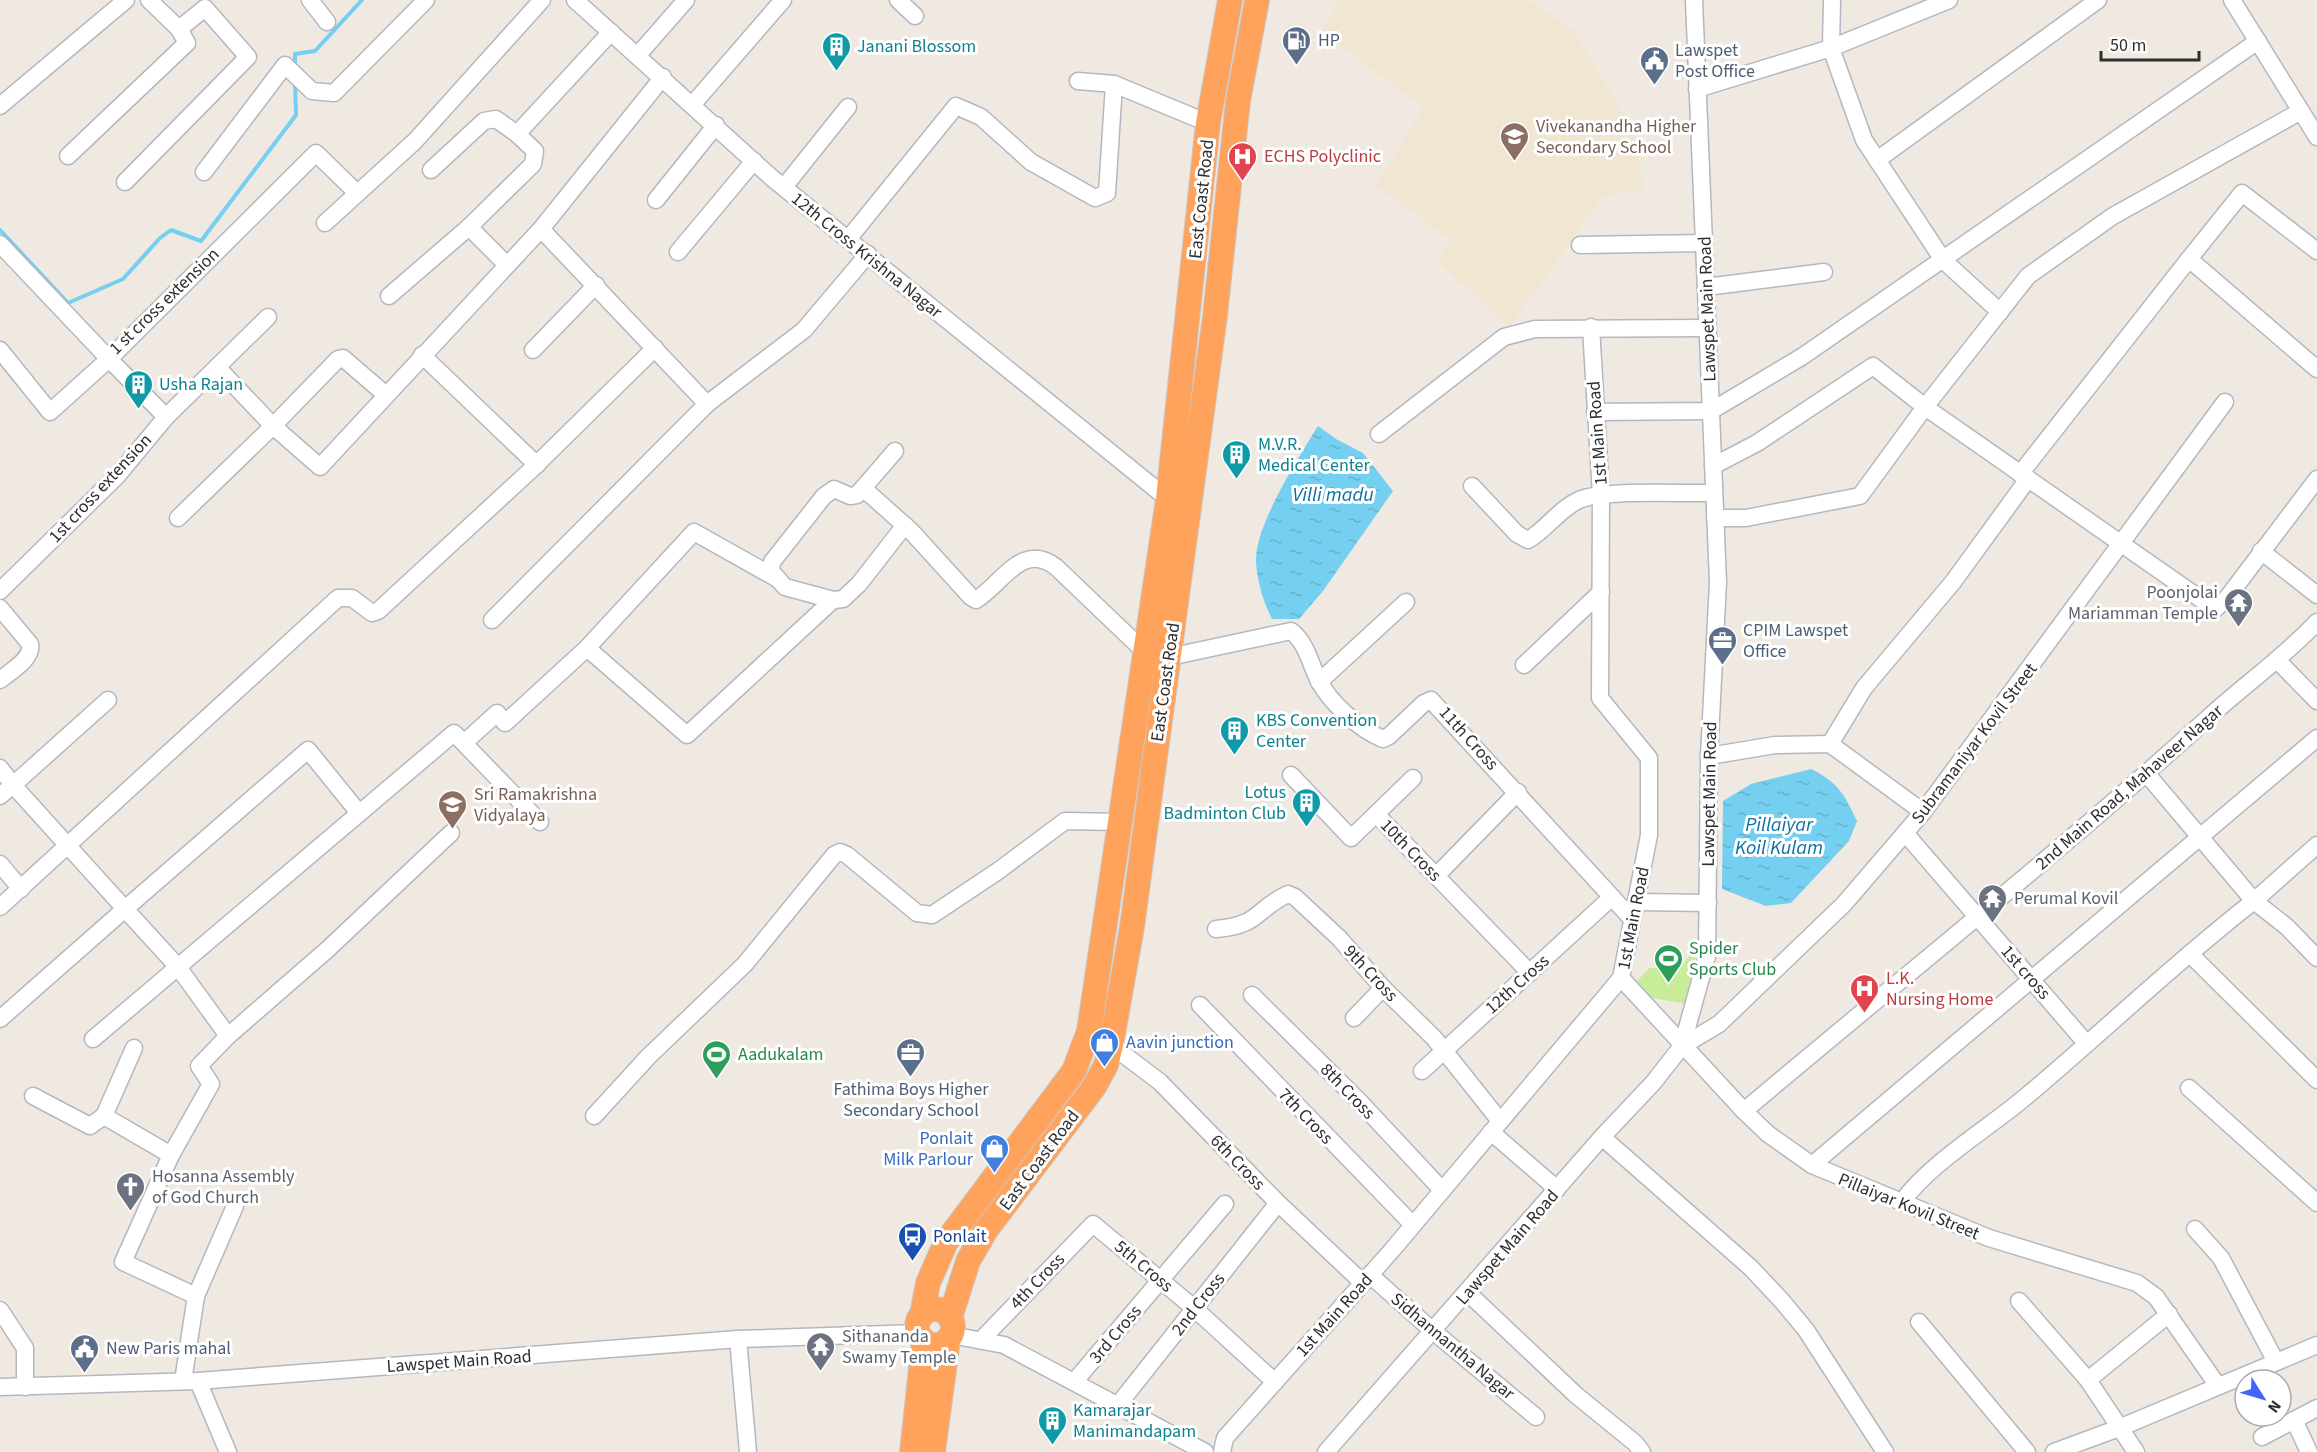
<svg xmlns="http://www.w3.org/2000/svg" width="2317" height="1452" viewBox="0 0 2317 1452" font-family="'Source Sans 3',sans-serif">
<defs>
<pattern id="water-ripples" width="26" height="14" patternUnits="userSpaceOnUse" patternTransform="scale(1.5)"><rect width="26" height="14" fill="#75cff0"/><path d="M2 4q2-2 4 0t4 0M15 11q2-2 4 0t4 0" fill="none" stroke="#66b2ce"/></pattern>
</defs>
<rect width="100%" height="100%" fill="#efe9e1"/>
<polygon fill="#f0e6d1" points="1339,0 1526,0 1574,30 1636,138 1643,189 1602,197 1509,328 1437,261 1451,240 1376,186 1423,108 1322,32"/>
<polygon fill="#c9ec9a" points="1692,952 1697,952 1686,1004 1636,995 1633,986 1649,968 1680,969"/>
<g fill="url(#water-ripples)">
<path d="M1318 426 1336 439 1363 453 1393 491 1323 591 1299 619H1272C1263 601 1257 581 1256 561 1255 525 1299 457 1318 426Z"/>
<path d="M1811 769C1839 783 1844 794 1857 821L1849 841 1791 903 1766 906 1722 889 1723 801 1751 784Z"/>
</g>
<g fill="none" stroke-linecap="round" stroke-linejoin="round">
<g stroke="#75cff0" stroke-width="4">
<polyline points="295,68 295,54 315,51 362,0"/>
<polyline points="0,230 68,303 123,279 160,238 171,230 201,241 296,115 295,82"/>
</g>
<defs>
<g id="minor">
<polyline points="310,0 327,22"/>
<polyline points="575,0 772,178 1168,499"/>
<polyline points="898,0 915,16"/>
<polyline points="1832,0 1831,48 1864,140 1943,260 2000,312"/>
<polyline points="2232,0 2317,137"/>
<polyline points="638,55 686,0"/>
<polyline points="1078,81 1114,84 1208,123"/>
<polyline points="1697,89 1831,48 1949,0"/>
<polyline points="693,104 783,0"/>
<polyline points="0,106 126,0"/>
<polyline points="68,156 187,43 179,29"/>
<polyline points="1877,160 2098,0"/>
<polyline points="431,170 484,121 496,119 517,134"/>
<polyline points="204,172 285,65 312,91 334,93 426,0"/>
<polyline points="125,182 248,57 205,8 179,29 149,0"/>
<polyline points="784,187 848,107"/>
<polyline points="656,200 716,125"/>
<polyline points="325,223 415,141 542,0"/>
<polyline points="469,227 507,265"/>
<polyline points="541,229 707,404"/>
<polyline points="849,238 956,106 981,117 1031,162 1095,198 1107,193 1114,84"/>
<polyline points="0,244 109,359 316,153 357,193"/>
<polyline points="1580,245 1704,243"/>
<polyline points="678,252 754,161"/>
<polyline points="2189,259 2242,193 2317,251"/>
<polyline points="1706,287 1824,272"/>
<polyline points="389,296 469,227 533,164 535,151 517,134 611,32"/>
<polyline points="0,350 50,412 109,359 166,417 118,475 0,591"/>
<polyline points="533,350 596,285"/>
<polyline points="422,355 537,465"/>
<polyline points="386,395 343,358 338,359 273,426 320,467 541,229 663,77"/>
<polyline points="1595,412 1711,411 1803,356 2258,41"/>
<polyline points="166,417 268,317"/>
<polyline points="1379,434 1504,337 1535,329 1707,328"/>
<polyline points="895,451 857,495 850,496 834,489 824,496 772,562 771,571 785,587 833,600 843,599 859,584 905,525"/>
<polyline points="1713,466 1757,443 1873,366 1925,407 2028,276 2113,216 2301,111"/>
<polyline points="2020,474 2189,259 2317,369"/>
<path d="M1472 486 1517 534 1528 540C1547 529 1559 509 1579 500 1603 489 1684 494 1714 493"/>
<path d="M864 489 911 531 971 597 976 600C1003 583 1022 541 1056 567L1146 653"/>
<polyline points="178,518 273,426 217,367"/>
<polyline points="1715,518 1746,518 1860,496 1925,407 2215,609 2227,598 2317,479"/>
<polyline points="2261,551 2317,595"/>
<path d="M0 608 30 644C33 659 11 671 0 680"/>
<polyline points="492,620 707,404 804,330 868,254"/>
<polyline points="587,648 687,735 833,600"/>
<path d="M1169 657 1291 631C1306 642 1310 663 1318 679 1329 702 1359 729 1383 739L1389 736 1424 703 1431 700 1632 919"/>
<polyline points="2277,660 2317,701"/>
<polyline points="1524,665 1601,592"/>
<polyline points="1319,682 1406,602"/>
<polyline points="464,743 497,713 505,723 587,648 694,532 776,578"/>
<polyline points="1830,744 1864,688 1953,582 2028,479"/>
<polyline points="1709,756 1775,745 1830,744 1923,812"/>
<polyline points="0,768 13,785 0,796"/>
<polyline points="1291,775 1351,838 1376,814 1530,973"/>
<polyline points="359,813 308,750 125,909 178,967 228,1036 328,949 451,833"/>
<polyline points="1376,814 1413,778"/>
<polyline points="1905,833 2086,1043"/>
<polyline points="2317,845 2254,901 2287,927 2317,958"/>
<polyline points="0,864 21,889"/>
<polyline points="1436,876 1518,792"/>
<polyline points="1636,902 1708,903"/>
<polyline points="0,907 338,598 352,598 372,613 378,611 533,468 655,348"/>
<path d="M1216 929C1261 925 1254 910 1288 894L1295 897 1339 938 1383 988 1434 1038 1500 1121"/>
<polyline points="2190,954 2317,1080"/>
<polyline points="1621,978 1744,1111 1768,1134 1812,1165 1989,1238 2137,1283 2156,1297 2218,1386"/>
<polyline points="1252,995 1359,1101 1442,1190"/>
<polyline points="1200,1005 1413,1225"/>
<polyline points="1354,1018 1383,988"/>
<polyline points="0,1019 125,909 13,785 108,700"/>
<polyline points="93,1039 454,733 540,822"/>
<polyline points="1111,1045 1160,1082 1278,1203 1363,1283"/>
<polyline points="1682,1046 1719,1024 1844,904 1923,812 2225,402"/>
<polyline points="1422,1071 1612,897"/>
<polyline points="2189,1088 2317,1203"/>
<polyline points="33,1096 90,1126 104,1116 171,1155 211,1084 199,1066 228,1036"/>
<path d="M1744 1111C1899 980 2058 854 2208 718 2244 685 2284 657 2317 622"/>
<polyline points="104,1116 134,1048"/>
<polyline points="594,1116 648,1057 745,964 834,855 840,852 847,855 917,913 932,915 998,871 1065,821 1120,822"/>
<polyline points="1491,1132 1557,1189"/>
<polyline points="1602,1137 1751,1268 1782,1301 1806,1330 1885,1452"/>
<polyline points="171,1155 123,1262 196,1296"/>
<polyline points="1812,1165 2317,738"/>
<path d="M1902 1202C1928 1165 1987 1129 2023 1099 2101 1034 2174 963 2254 901L2146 773"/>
<polyline points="2195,1229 2221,1258 2276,1362"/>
<polyline points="1370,1275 1433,1331 1536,1417"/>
<polyline points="1467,1292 1576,1395 1635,1443 1642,1452"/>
<polyline points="2019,1301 2088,1380 2136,1452"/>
<polyline points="0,1310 25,1348 25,1387"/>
<polyline points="1919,1322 2027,1452"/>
<polyline points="951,1335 1004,1345 1205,1452"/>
<polyline points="738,1339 748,1452"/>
<polyline points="982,1339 1093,1224 1194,1308 1275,1382"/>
<polyline points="2088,1380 2169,1314"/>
<polyline points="183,1381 196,1296 235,1206"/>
<polyline points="198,1381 228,1452"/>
<polyline points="1074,1382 1225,1204"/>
<polyline points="0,1387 198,1381 738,1339 918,1333"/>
<polyline points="1118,1405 1278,1203"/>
<polyline points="2294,1420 2309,1452"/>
<polyline points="2262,1437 2317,1408"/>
<polyline points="1222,1452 1225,1438 1393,1249 1621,978 1649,835 1649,758 1600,698 1601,495 1591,327"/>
<polyline points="1326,1452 1602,1137 1653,1083 1682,1046 1707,956 1709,756 1718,582 1694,0"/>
<polyline points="2054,1452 2119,1428 2317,1345"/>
</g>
<g id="highway">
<circle cx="935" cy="1327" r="18"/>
<polyline points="922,1315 928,1283 946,1242 1074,1071 1089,1031 1168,499 1208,123 1230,0"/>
<polyline points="950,1318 968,1261 986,1230 1094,1087 1106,1065 1111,1045 1132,927 1215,316 1238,101 1257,0"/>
<polyline points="912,1452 924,1341"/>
<polyline points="933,1452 948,1340"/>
</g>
</defs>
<use href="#minor" stroke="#b4b7c1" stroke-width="19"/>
<use href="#highway" stroke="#c9c9c9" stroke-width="26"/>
<use href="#minor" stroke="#fff" stroke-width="16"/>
<use href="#highway" stroke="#ffa35c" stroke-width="24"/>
</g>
<defs>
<symbol id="fuel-pin" viewBox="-11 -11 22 30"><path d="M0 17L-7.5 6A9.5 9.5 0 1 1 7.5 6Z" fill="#5c6f8a" stroke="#fff"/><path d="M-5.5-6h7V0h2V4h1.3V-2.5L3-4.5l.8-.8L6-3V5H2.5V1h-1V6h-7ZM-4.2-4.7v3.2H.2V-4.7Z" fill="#fff"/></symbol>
<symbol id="building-pin" viewBox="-11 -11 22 30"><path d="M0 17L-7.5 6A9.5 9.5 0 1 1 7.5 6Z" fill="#0f9aa8" stroke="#fff"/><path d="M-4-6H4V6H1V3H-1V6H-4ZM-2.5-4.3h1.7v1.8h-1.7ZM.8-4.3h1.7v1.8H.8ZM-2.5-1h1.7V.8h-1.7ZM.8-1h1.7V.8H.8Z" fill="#fff"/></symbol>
<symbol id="civic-pin" viewBox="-11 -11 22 30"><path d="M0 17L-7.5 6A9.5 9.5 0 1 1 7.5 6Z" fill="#5c6f8a" stroke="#fff"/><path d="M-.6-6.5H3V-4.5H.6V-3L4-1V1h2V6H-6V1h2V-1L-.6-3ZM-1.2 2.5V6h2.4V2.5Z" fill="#fff"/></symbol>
<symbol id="school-pin" viewBox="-11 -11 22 30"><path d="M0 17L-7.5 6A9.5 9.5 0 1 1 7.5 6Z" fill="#8d6e63" stroke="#fff"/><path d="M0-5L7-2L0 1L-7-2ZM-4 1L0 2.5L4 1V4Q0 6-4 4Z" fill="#fff"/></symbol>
<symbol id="hospital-pin" viewBox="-11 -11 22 30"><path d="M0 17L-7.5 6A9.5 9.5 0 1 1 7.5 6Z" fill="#e0444e" stroke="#fff"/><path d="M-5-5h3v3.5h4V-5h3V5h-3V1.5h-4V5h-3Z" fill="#fff"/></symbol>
<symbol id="temple-pin" viewBox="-11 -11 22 30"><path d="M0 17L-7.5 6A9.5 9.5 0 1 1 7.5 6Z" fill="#6b7280" stroke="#fff"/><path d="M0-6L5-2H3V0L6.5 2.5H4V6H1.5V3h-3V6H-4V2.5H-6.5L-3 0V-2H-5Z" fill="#fff"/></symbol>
<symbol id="office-pin" viewBox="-11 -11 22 30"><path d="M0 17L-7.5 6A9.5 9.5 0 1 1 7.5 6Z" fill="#5c6f8a" stroke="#fff"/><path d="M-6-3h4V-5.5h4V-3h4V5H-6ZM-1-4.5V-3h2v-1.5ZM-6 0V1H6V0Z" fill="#fff"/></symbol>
<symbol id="stadium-pin" viewBox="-11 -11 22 30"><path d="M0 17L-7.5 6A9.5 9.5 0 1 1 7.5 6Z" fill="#2e9e5b" stroke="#fff"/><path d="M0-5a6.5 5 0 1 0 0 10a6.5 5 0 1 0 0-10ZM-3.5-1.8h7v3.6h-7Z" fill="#fff"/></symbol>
<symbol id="shop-pin" viewBox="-11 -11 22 30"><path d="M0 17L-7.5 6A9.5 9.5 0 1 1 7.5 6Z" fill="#3f7fe0" stroke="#fff"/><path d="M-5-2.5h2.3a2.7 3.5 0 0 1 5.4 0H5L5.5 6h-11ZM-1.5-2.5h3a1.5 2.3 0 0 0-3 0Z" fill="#fff"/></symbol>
<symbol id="church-pin" viewBox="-11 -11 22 30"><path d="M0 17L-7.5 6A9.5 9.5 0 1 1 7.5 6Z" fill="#6b7280" stroke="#fff"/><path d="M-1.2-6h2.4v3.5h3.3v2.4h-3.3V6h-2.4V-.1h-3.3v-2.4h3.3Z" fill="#fff"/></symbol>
<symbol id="bus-pin" viewBox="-11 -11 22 30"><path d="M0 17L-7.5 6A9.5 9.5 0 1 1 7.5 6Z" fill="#1a4fb4" stroke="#fff"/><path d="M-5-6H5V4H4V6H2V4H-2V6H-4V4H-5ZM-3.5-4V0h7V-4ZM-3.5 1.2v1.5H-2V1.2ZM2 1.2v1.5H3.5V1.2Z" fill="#fff"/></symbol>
</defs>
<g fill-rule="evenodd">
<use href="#fuel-pin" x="1280" y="24" width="33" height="45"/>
<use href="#building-pin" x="820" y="30" width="33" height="45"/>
<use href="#civic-pin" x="1638" y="44" width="33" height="45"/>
<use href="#school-pin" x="1498" y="120" width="33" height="45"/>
<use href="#hospital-pin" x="1226" y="140" width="33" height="45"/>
<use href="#building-pin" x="122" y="368" width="33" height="45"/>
<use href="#building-pin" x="1220" y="438" width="33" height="45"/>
<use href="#temple-pin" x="2222" y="586" width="33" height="45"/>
<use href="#office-pin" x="1706" y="624" width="33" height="45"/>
<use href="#building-pin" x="1218" y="714" width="33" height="45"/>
<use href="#building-pin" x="1290" y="786" width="33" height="45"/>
<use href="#school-pin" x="436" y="788" width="33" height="45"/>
<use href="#temple-pin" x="1976" y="882" width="33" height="45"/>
<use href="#stadium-pin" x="1652" y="942" width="33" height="45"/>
<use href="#hospital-pin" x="1848" y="972" width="33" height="45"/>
<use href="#shop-pin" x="1088" y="1026" width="33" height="45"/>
<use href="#office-pin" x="894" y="1036" width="33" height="45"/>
<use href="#stadium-pin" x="700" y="1038" width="33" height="45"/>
<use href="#shop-pin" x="978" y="1132" width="33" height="45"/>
<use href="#church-pin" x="114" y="1170" width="33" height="45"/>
<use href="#bus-pin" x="896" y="1220" width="33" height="45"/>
<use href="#temple-pin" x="804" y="1330" width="33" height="45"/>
<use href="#civic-pin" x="68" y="1332" width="33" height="45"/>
<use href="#building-pin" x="1036" y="1404" width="33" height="45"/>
</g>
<g text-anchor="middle" stroke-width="6" stroke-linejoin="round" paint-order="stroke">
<g font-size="18" fill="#4e5e75" stroke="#fff" text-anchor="start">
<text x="1318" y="46">HP</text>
<text x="1675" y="56">Lawspet<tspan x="1675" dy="21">Post Office</tspan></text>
<text x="1743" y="636">CPIM Lawspet<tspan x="1743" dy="21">Office</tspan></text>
<text x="911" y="1095" text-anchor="middle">Fathima Boys Higher<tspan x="911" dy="21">Secondary School</tspan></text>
<text x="106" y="1354">New Paris mahal</text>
</g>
<g font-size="18" fill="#0d838f" stroke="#fff" text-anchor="start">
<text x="857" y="52">Janani Blossom</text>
<text x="159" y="390">Usha Rajan</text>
<text x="1258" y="450">M.V.R.<tspan x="1258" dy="21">Medical Center</tspan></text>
<text x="1256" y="726">KBS Convention<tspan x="1256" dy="21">Center</tspan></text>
<text x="1286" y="798" text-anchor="end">Lotus<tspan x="1286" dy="21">Badminton Club</tspan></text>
<text x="1073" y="1416">Kamarajar<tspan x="1073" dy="21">Manimandapam</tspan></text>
</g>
<g font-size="18" fill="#785e54" stroke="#fff" text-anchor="start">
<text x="1536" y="132">Vivekanandha Higher<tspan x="1536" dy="21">Secondary School</tspan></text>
<text x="474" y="800">Sri Ramakrishna<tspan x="474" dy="21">Vidyalaya</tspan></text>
</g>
<g font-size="18" fill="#be3a42" stroke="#fff" text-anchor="start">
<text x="1264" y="162">ECHS Polyclinic</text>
<text x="1886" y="984">L.K.<tspan x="1886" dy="21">Nursing Home</tspan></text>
</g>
<g font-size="18" fill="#2e2e2e" stroke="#fff">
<text transform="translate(1201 199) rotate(-84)" y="6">East Coast Road</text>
<text transform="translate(867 255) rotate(39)" y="6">12th Cross Krishna Nagar</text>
<text transform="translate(164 301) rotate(-44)" y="6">1 st cross extension</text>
<text transform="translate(1707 309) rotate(-92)" y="6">Lawspet Main Road</text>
<text transform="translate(1597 433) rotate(-94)" y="6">1st Main Road</text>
<text transform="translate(100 488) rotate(-47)" y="6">1st cross extension</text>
<text transform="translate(1165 682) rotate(-82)" y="6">East Coast Road</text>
<text transform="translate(1469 738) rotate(48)" y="6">11th Cross</text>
<text transform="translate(1974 743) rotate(-53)" y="6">Subramaniyar Kovil Street</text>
<text transform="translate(2129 787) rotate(-41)" y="6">2nd Main Road, Mahaveer Nagar</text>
<text transform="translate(1709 794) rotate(-89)" y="6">Lawspet Main Road</text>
<text transform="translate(1411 850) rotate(46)" y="6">10th Cross</text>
<text transform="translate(1633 918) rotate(-79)" y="6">1st Main Road</text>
<text transform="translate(2026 972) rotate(49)" y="6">1st cross</text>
<text transform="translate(1371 973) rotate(47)" y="6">9th Cross</text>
<text transform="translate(1517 984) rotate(-42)" y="6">12th Cross</text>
<text transform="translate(1348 1091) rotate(46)" y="6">8th Cross</text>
<text transform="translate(1306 1116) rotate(46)" y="6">7th Cross</text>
<text transform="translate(1039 1160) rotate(-53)" y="6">East Coast Road</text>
<text transform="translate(1238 1162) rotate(46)" y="6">6th Cross</text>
<text transform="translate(1909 1206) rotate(22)" y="6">Pillaiyar Kovil Street</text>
<text transform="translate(1507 1247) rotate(-49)" y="6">Lawspet Main Road</text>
<text transform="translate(1144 1266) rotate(40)" y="6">5th Cross</text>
<text transform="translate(1037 1281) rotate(-46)" y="6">4th Cross</text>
<text transform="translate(1198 1304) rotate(-52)" y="6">2nd Cross</text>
<text transform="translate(1334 1315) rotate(-48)" y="6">1st Main Road</text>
<text transform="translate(1115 1334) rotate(-50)" y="6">3rd Cross</text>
<text transform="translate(1453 1346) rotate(40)" y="6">Sidhannantha Nagar</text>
<text transform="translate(459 1361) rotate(-4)" y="6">Lawspet Main Road</text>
</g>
<g font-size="18" fill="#5b616d" stroke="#fff" text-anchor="start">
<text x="2218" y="598" text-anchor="end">Poonjolai<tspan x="2218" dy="21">Mariamman Temple</tspan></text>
<text x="2014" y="904">Perumal Kovil</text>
<text x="152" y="1182">Hosanna Assembly<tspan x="152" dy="21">of God Church</tspan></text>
<text x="842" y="1342">Sithananda<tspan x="842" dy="21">Swamy Temple</tspan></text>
</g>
<g font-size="18" fill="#27864d" stroke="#fff" text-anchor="start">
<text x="1689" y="954">Spider<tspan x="1689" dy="21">Sports Club</tspan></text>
<text x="738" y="1060">Aadukalam</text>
</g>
<g font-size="18" fill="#366cbe" stroke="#fff" text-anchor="start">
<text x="1126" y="1048">Aavin junction</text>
<text x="973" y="1144" text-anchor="end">Ponlait<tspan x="973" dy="21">Milk Parlour</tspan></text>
</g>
<g font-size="18" fill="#164399" stroke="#fff" text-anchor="start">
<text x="933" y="1242">Ponlait</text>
</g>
<g font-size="20" font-style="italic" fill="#0d6fa3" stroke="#fff">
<text x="1333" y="501">Villi madu</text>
<text x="1779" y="831">Pillaiyar<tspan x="1779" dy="23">Koil Kulam</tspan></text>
</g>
</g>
<g transform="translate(2263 1398) rotate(127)"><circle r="28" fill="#ffffff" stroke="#ababab" stroke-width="1.5"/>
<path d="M0-4.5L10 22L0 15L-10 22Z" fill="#4264fb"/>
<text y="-9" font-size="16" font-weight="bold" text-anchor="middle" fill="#2e2e2e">N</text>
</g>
<path d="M2101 51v9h98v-9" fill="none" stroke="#2e2e2e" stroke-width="3"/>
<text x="2110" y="51" font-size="18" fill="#2e2e2e" stroke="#ffffff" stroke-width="4.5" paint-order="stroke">50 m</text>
</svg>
